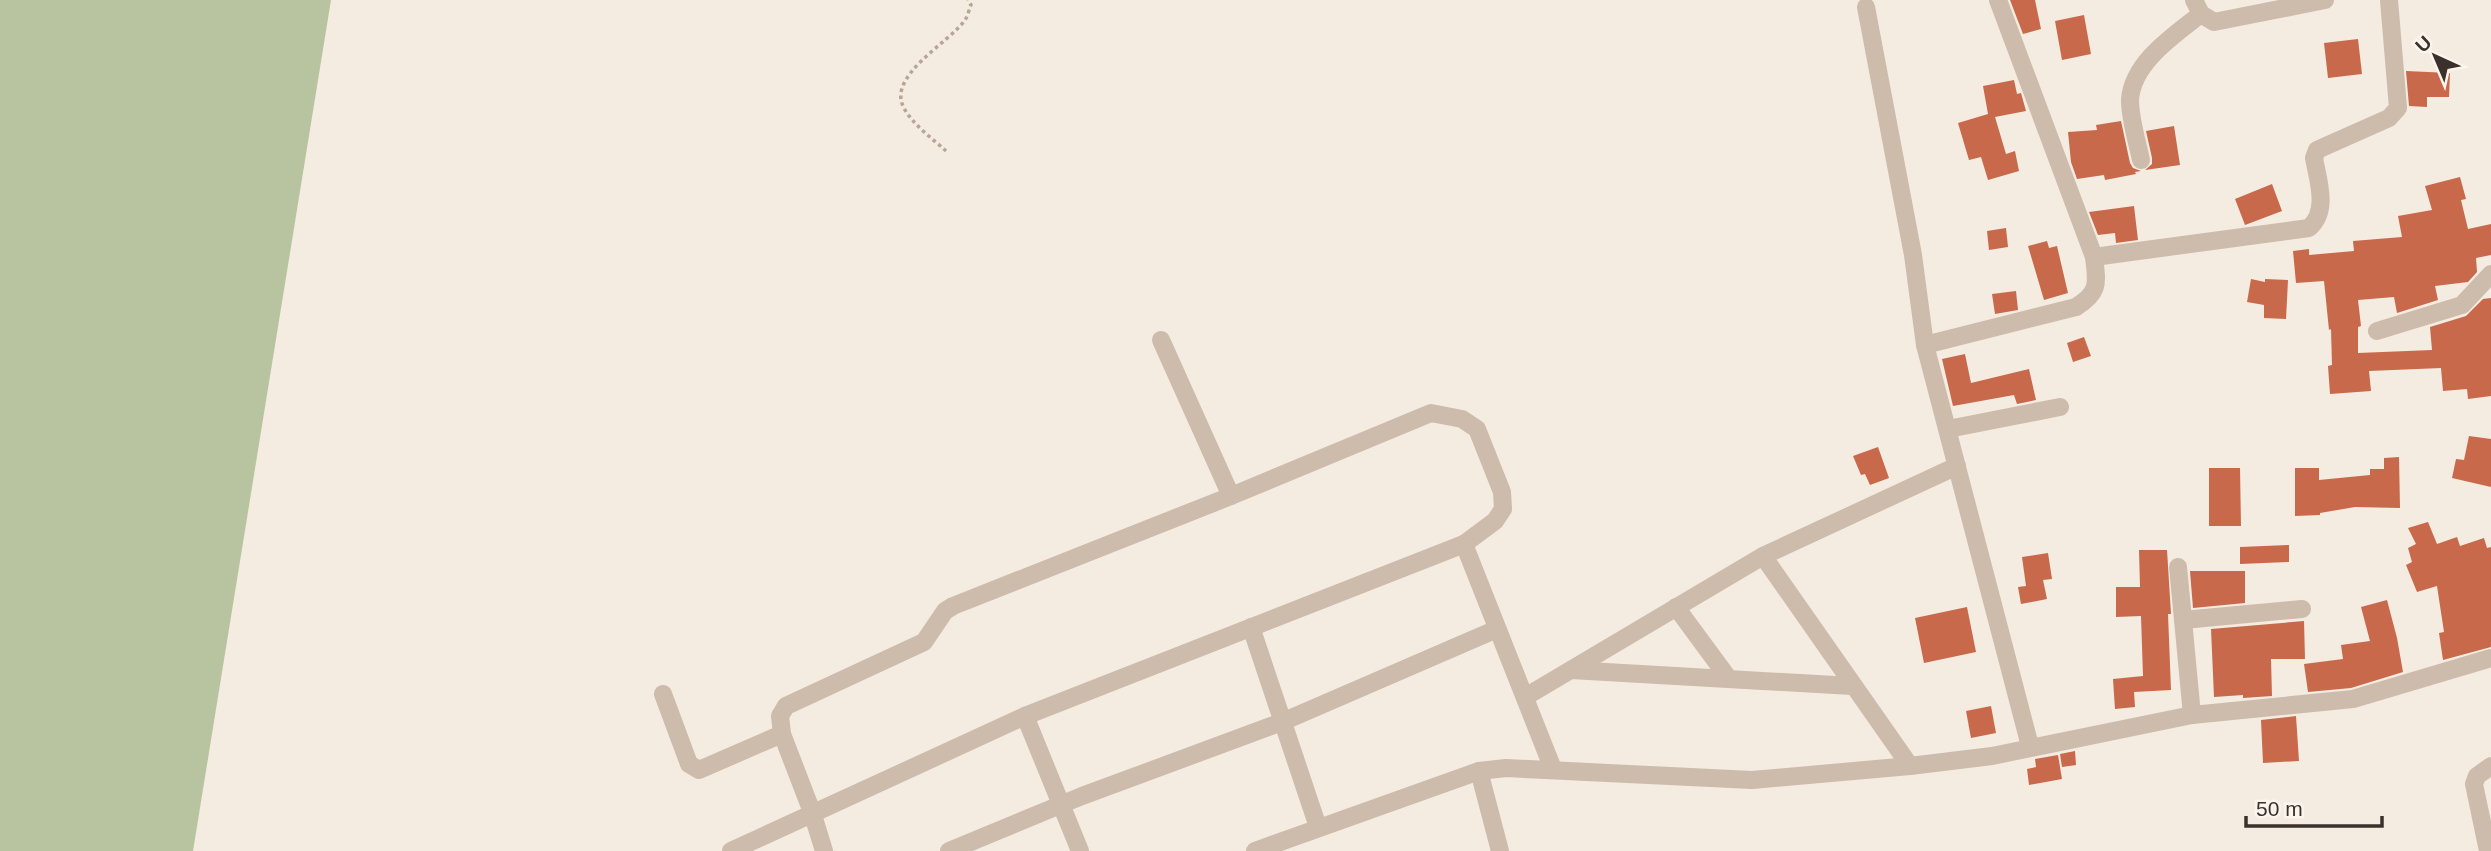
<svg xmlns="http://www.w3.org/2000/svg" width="2491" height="851" viewBox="0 0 2491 851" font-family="Helvetica,sans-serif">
<rect width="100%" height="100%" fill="#f4ebe1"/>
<polygon fill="#b8c4a0" points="0,0 331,0 193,851 0,851"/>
<g fill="#c8694b">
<polygon points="2010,0 2035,0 2041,29 2023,34"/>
<polygon points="2084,15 2091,54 2062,60 2055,21"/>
<polygon points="2358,39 2362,74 2328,78 2324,43"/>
<polygon points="2406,71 2450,73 2449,97 2427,97 2427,107 2409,106"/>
<polygon points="2014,80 2017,94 2021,93 2026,111 1995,117 2006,154 2015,151 2019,171 1988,180 1981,157 1969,160 1958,123 1988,114 1983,86"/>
<polygon points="2121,121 2130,163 2133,168 2141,171 2135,172 2136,174 2105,180 2104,175 2077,179 2071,162 2068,132 2097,130 2096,125"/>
<polygon points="2174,126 2180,165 2145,170 2152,164 2152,158 2146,131"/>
<polygon points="2460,177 2466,199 2461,200 2468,229 2491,224 2491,255 2476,258 2477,272 2468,282 2435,286 2438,300 2397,313 2394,297 2358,300 2361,326 2358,327 2358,353 2432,350 2430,327 2466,316 2483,299 2491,298 2491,396 2468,399 2467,389 2443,391 2441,368 2369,371 2371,391 2330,394 2328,366 2332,365 2331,329 2329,330 2324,281 2296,283 2293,251 2309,249 2309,255 2354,251 2353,241 2402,237 2398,216 2432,210 2425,186"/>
<polygon points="2272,184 2282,211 2245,225 2235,199"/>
<polygon points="2134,206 2138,240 2116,243 2115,233 2098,235 2089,212"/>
<polygon points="2006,228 2008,247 1989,250 1987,231"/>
<polygon points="2047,241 2049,248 2057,246 2068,293 2044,300 2028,246"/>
<polygon points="2251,279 2265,282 2265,279 2288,280 2286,319 2264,318 2264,305 2247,302"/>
<polygon points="2016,291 2018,310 1995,314 1992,294"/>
<polygon points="2084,337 2091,356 2073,362 2067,343"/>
<polygon points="1965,354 1971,383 2029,369 2036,400 2017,404 2014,395 1953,406 1942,359"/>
<polygon points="2469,436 2491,439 2491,487 2452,478 2456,459 2464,460"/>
<polygon points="1878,447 1889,478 1870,485 1865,474 1861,475 1853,456"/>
<polygon points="2399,457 2400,508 2355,507 2320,513 2320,515 2295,516 2295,468 2319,468 2319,480 2370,475 2370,469 2384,469 2384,458"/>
<polygon points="2209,468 2240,468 2241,526 2209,526"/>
<polygon points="2428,522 2437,544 2457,537 2460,546 2484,538 2487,548 2491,547 2491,647 2443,660 2439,633 2444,632 2437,586 2417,592 2406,565 2412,562 2408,548 2416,544 2408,528"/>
<polygon points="2289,545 2289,562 2240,564 2240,547"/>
<polygon points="2139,550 2167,550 2171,614 2168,614 2171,690 2134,692 2135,707 2115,709 2113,679 2143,676 2141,616 2116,617 2116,587 2140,587"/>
<polygon points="2048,553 2052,579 2043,580 2047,599 2021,604 2018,587 2026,586 2022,557"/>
<polygon points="2190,571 2245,571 2245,603 2193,608"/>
<polygon points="2387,600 2397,638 2403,672 2351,688 2308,692 2304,664 2343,659 2341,645 2370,641 2361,607"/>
<polygon points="1967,607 1976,652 1924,663 1915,618"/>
<polygon points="2304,621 2305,659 2271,659 2272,696 2243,698 2243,695 2214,697 2211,629"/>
<polygon points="1991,706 1996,733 1971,738 1966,711"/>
<polygon points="2296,716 2299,761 2263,763 2261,720"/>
<polygon points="2075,751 2076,765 2062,767 2060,754"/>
<polygon points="2058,755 2062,779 2029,785 2027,769 2036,767 2035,759"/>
</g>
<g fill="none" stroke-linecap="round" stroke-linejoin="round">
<path stroke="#b9a596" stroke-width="3.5" stroke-dasharray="3.5 3.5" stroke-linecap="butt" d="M946 151C933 139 912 124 904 108 886 76 949 43 965 20 968 16 969 9 971 5L968 0"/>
<g stroke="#cdbbac" stroke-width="18">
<polyline points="2194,0 2201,14 2214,22 2325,0"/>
<polyline points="1866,7 1913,255 1925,345 2030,746"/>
<path d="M2141 160C2137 141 2130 119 2130 100 2132 63 2174 35 2201 14"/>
<path d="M2094 257 2309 228C2329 211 2318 181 2314 158L2317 150 2389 118 2398 108 2389 0"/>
<polyline points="2377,331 2462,305 2491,274"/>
<polyline points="1161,340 1231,496"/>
<path d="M1925 345 2076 307C2100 292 2097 283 2094 257L1998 0"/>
<polyline points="1948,429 2060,407"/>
<polyline points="1763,556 1910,766"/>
<polyline points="2178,567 2192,715"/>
<polyline points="1676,607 1729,679"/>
<polyline points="2183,620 2302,609"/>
<polyline points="1251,627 1318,827"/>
<polyline points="1571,670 1852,686"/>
<polyline points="663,694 689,764 699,770 782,734"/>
<polyline points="1525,697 1763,556 1957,466"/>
<polyline points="1025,716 1080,851"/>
<polyline points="1479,771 1500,851"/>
<polyline points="731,851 1025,716 1464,544"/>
<polyline points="824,851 812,812 782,734 780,716 786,706 924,642 945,611 953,606 1231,496 1431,413 1462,419 1477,429 1502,492 1503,509 1495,521 1464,544 1553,769"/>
<polyline points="949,851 1082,796 1282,722 1497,629"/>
<polyline points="1255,851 1479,771 1506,768 1752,780 1910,766 1992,756 2192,715 2353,699 2491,658"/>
<polyline points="2488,851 2474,784 2477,776 2491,766"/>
</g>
</g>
<g transform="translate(2435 56) rotate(316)" stroke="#fbf5ee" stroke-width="5" paint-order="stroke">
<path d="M0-5L12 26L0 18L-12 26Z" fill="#3b302b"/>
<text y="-10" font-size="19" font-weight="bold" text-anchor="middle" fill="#3b302b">U</text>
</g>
<path d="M2246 816v10h136v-10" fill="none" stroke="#3b302b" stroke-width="3.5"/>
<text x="2256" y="816" font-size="21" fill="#3b302b" stroke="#fbf5ee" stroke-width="5" paint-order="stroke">50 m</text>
</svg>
